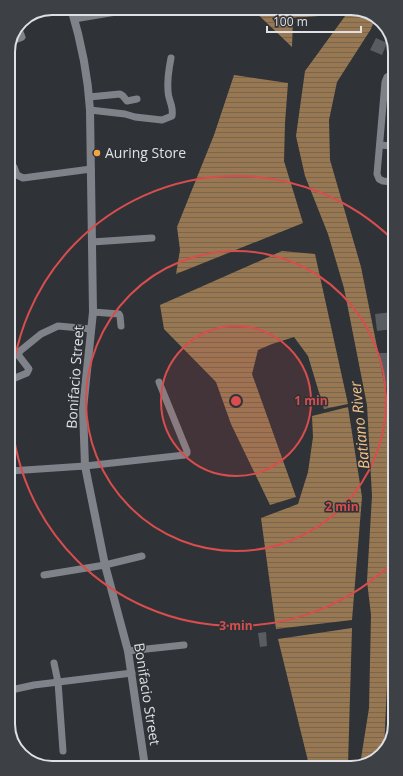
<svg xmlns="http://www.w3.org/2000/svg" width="403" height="776" viewBox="0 0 403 776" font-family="'Open Sans',sans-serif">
<defs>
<pattern id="water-rules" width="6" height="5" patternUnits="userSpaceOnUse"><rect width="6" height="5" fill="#987852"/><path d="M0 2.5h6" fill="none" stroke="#7a654d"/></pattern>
</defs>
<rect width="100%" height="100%" fill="#2f3237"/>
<g fill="url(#water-rules)">
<polygon points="251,8 336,8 332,15 293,18 292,47"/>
<polygon points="350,8 354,8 376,16 371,29 337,82 329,120 330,160 361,267 388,402 393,483 391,593 384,751 368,765 360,765 369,708 371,615 367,581 372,496 367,405 344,288 328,234 305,176 296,136 305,71 348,12"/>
<polygon points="234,75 288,83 285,123 284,161 303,223 176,274 180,250 177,227 214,135"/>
<polygon points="282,251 315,254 348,404 324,409 308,356 294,337 272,344 258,350 252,374 296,497 270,505 231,424 216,382 164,329 160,305"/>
<polygon points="348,407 362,497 352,620 276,629 261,518 298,504 308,472 313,437 312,416"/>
<polygon points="352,628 348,765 309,765 278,639"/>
</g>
<g fill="#595c61">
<polygon points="376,38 387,43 382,55 370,50"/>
<polygon points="393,312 393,329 377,331 375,314"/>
<polygon points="379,353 393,353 393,386 386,387"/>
<polygon points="266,632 267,646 260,647 258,633"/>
</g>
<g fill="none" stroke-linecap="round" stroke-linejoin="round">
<g stroke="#7f8389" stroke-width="7">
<polyline points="74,19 116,12"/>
<polyline points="12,41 20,38 22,37 18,27"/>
<polyline points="392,74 387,77 385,82 377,174 379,179 383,181 392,182"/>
<polyline points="89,97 120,94 123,96 127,101 137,99"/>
<path d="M90 110 125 114 135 117 162 120 172 116C174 105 168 101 168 91 167 80 169 68 171 58"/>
<polyline points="380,145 392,146"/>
<polyline points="14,167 17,175 23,178 91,169"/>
<polyline points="92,242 152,238"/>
<polyline points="93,312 119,314 120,316 121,326"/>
<polyline points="10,378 15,378 27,373 29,369 19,356 19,353 20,351 41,334 58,326 91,329"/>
<polyline points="10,471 85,466 185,455 187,453 187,451 159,382"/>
<polyline points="44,575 105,565 142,556"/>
<polyline points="128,651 184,645"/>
<polyline points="54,663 58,682 63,751"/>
<polyline points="11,690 34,685 132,673"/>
</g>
<path stroke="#7f8389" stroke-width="8" d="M71 8C81 41 88 76 90 110L93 312 83 409 85 466 105 565 128 651 145 767"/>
</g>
<circle cx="236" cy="401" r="75" fill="#d84d4d" fill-opacity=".12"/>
<g fill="none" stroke="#d84d4d" stroke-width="2">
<circle cx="236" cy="401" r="75"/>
<circle cx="236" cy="401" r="150"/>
<path d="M394 561A225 225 0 1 1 392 239"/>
</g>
<circle fill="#f1a540" stroke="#2f3237" stroke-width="1.5" cx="97" cy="153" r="4"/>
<g text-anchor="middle" stroke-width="3" stroke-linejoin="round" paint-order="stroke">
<g font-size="14" fill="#dee0e3" stroke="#2f3237" text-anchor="start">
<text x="105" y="158">Auring Store</text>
</g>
<g font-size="14" fill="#dee0e3" stroke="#2f3237">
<text transform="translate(75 377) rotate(-86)" y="5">Bonifacio Street</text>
<text transform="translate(147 694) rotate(81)" y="5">Bonifacio Street</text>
</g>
<g font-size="15" font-style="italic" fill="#f4c185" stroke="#2f3237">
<text transform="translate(360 425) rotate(-96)" y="5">Batiano River</text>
</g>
</g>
<path d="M0 0H403V776H0ZM52 15H351A37 37 0 0 1 388 52V724A37 37 0 0 1 351 761H52A37 37 0 0 1 15 724V52A37 37 0 0 1 52 15Z" fill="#3d4045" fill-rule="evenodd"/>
<path fill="none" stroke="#dee0e3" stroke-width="2" d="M52 15H351A37 37 0 0 1 388 52V724A37 37 0 0 1 351 761H52A37 37 0 0 1 15 724V52A37 37 0 0 1 52 15Z"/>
<circle cx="236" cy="401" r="6" fill="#d84d4d" stroke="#2f3237" stroke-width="2"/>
<g font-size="12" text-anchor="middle" font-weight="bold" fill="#d84d4d" stroke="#2f3237" stroke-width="3" stroke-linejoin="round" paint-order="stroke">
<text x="311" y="405">1 min</text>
<text x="342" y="511">2 min</text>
<text x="236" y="630">3 min</text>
</g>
<path d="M267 26v6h94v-6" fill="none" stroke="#dee0e3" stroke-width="2"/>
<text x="273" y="26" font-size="12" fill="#dee0e3" stroke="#2f3237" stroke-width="3" paint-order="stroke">100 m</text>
</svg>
